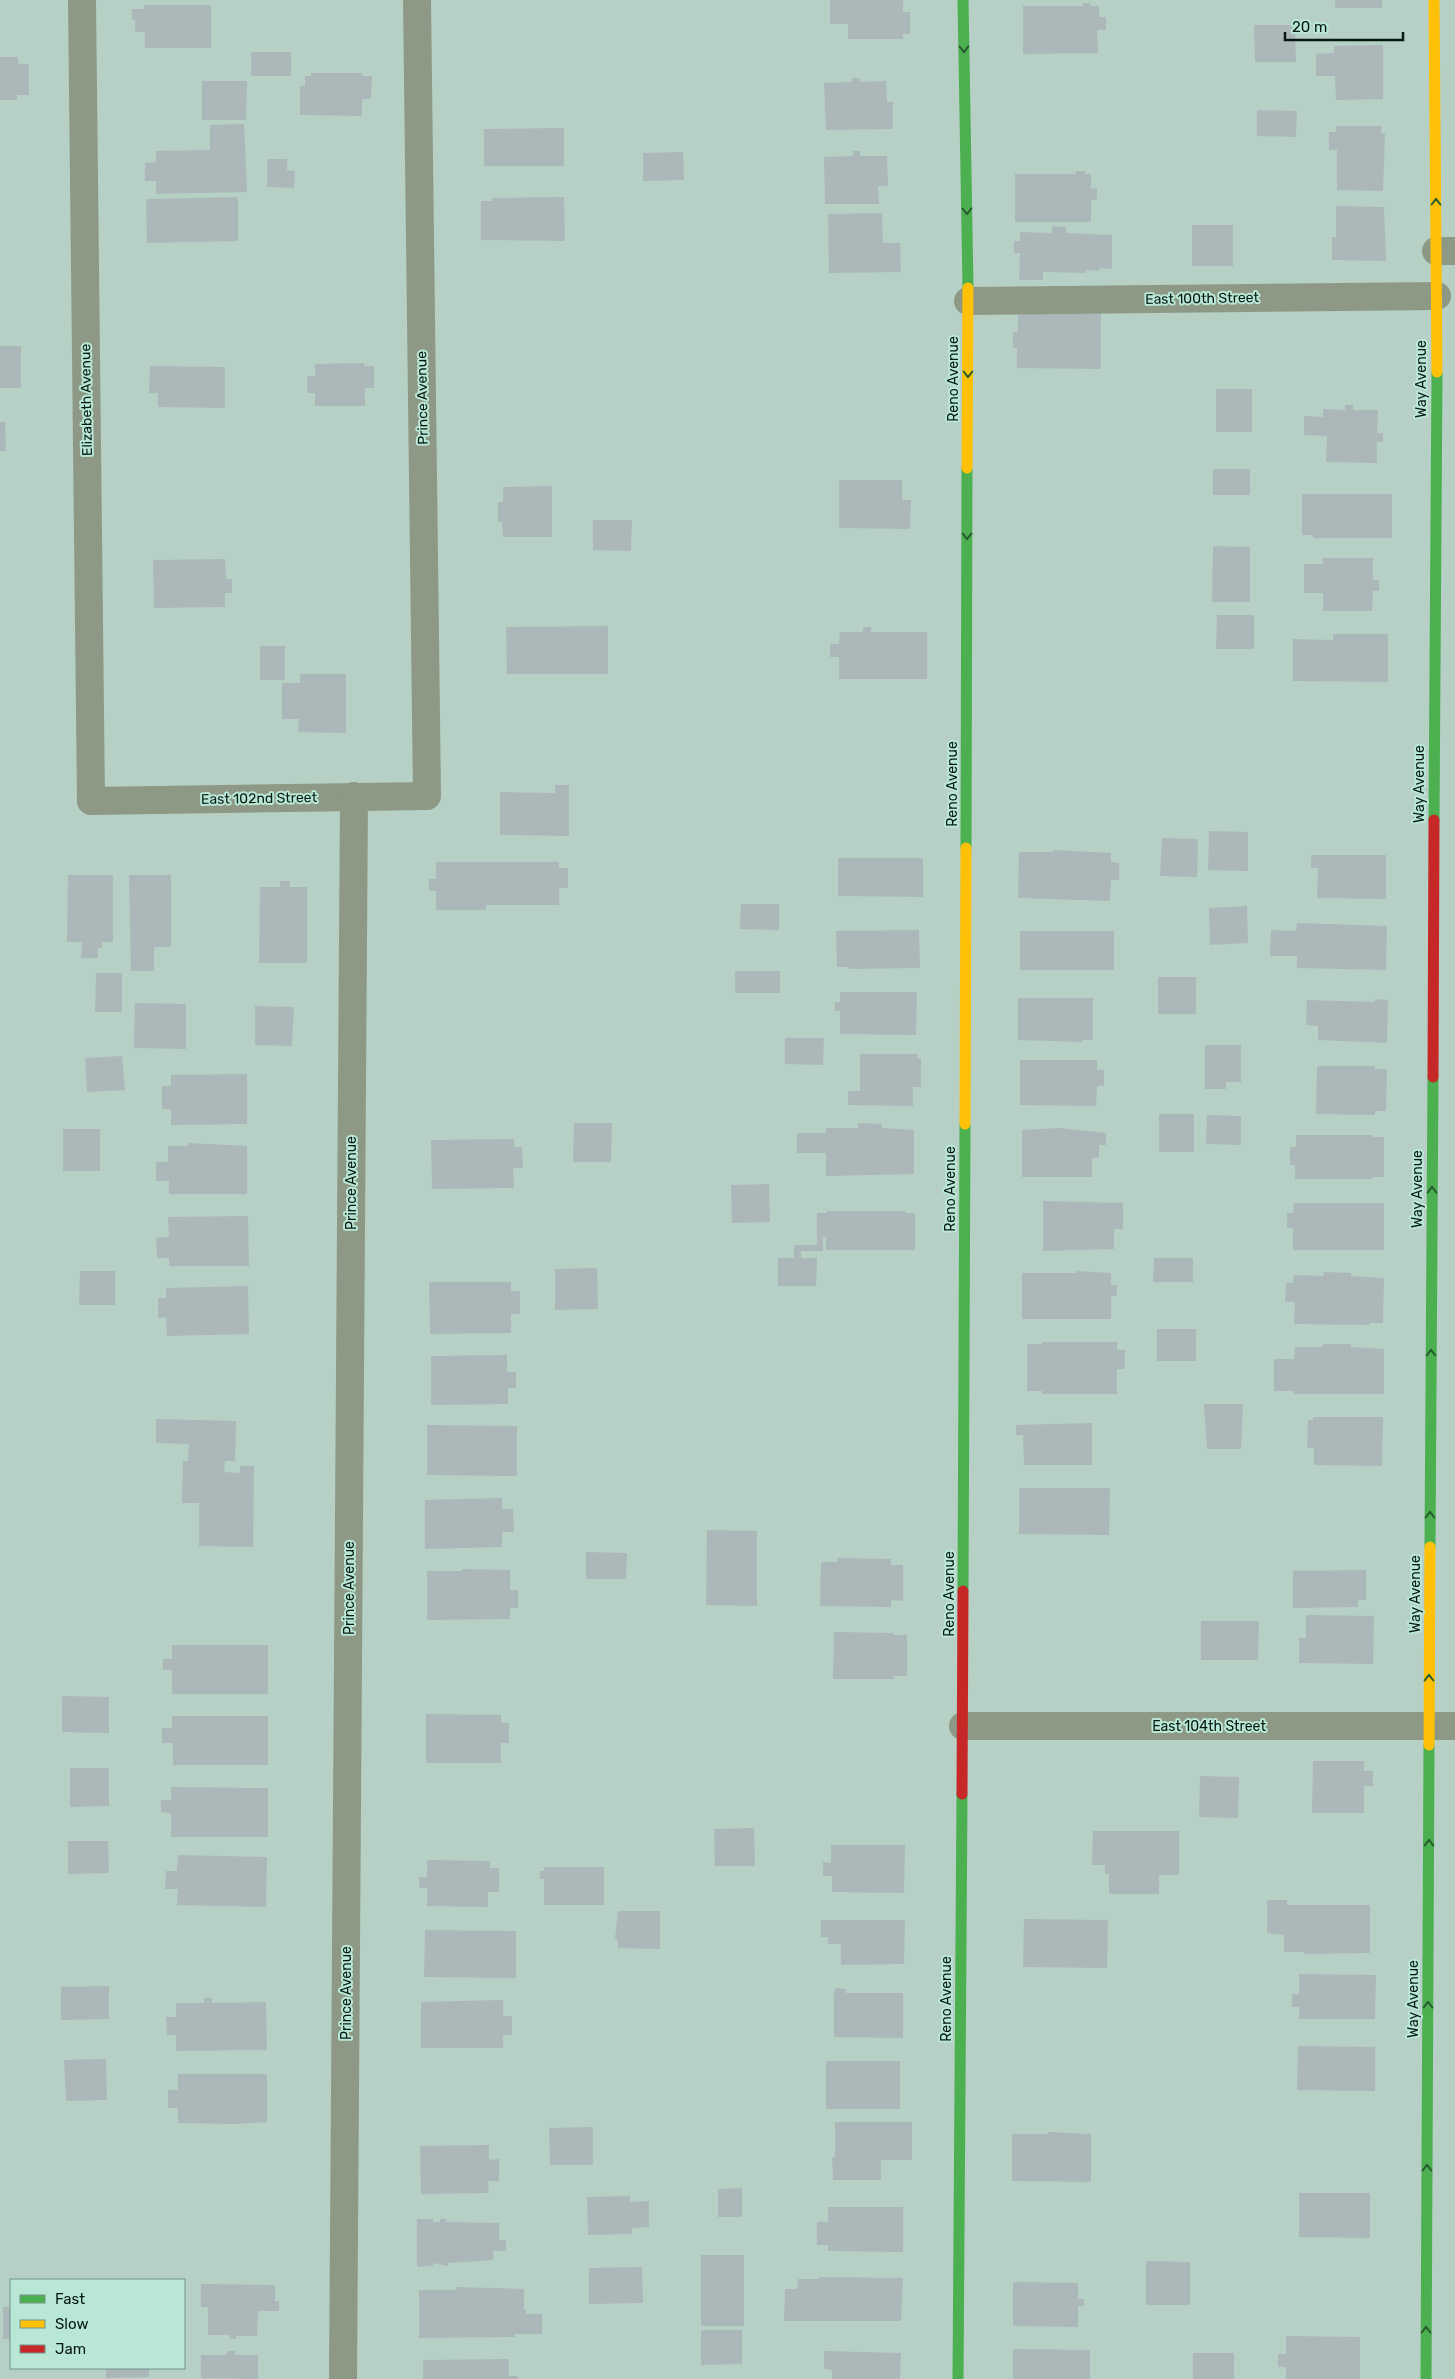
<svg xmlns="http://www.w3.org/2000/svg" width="1455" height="2379" viewBox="0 0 1455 2379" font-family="Rubik,sans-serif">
<rect width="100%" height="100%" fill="#b6d0c6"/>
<g fill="#acb7ba">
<polygon points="830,0 903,0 903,12 910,12 910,34 903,34 903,39 848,39 848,24 830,24"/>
<rect x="1335" y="0" width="47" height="8"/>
<polygon points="1083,3 1090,3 1090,6 1099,6 1099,17 1106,17 1106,30 1097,30 1098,53 1023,54 1023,6 1083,6"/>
<polygon points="144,5 211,5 211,48 145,48 145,32 135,32 135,20 132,20 132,9 144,9"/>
<polygon points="1254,25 1295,25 1296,62 1255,62"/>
<polygon points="1383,45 1383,99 1336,100 1335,76 1316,76 1316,54 1334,53 1334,46"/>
<rect x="251" y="52" width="40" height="24"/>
<polygon points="0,57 18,57 18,64 29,64 29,95 17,95 17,100 0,100"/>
<polygon points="311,73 362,73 362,76 372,76 371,99 362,99 362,116 300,115 300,86 305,86 305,76 311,76"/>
<polygon points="852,78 859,78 860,82 886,81 887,102 893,102 893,129 826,130 824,83 852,82"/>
<polygon points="202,81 247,81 246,120 202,120"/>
<polygon points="1257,110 1297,111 1296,137 1257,136"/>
<polygon points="244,124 247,192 156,194 156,181 145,181 145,163 156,162 156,151 210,150 210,125"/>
<polygon points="1336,126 1381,126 1381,133 1385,133 1383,191 1337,190 1337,150 1329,150 1329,132 1336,132"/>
<polygon points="564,128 564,166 484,166 484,129"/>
<polygon points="853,151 860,151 860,156 887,156 888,186 878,186 879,204 825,204 824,157 853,156"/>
<polygon points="683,152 684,180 643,181 643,153"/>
<polygon points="267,159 287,159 287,170 295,171 294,188 267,187"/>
<polygon points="1076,171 1085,171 1085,174 1091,174 1091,189 1097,188 1097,200 1091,200 1091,222 1015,222 1015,174 1076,174"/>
<polygon points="238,197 238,241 147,243 146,199"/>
<polygon points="564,197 565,241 481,240 481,201 492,201 492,198"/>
<polygon points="1336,206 1384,207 1386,261 1332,260 1332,237 1336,237"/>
<polygon points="882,213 883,243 900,243 901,272 829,273 828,214"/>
<rect x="1192" y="225" width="41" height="41"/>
<polygon points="1052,226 1066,227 1066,233 1112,235 1112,269 1099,268 1099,271 1086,270 1086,273 1043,272 1043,280 1019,280 1020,253 1014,253 1014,241 1020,241 1020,232 1052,233"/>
<polygon points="1018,313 1101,313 1101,369 1017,368 1017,348 1013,348 1013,332 1018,332"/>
<rect x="0" y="346" width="21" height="42"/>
<polygon points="364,363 364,366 374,366 374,388 365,388 365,406 315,406 315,393 307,393 307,376 315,376 315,364"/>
<polygon points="150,366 225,367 225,408 158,407 158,393 149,393"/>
<rect x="1216" y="389" width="36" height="43"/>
<polygon points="1345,405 1353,405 1353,410 1378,410 1377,433 1383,433 1383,442 1377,442 1377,463 1326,462 1327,436 1304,435 1304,416 1323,417 1323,409 1345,410"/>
<polygon points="0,422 5,422 6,451 0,451"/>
<rect x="1213" y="469" width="37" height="26"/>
<polygon points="839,480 902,480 902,500 911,500 910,529 839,528"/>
<polygon points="552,486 552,537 503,537 502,522 498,522 498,502 503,502 503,487"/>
<polygon points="1302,494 1392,494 1392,538 1313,538 1313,535 1302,535"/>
<polygon points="593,520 632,520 631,551 593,550"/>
<polygon points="1213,546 1250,547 1250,602 1212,602"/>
<polygon points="1323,558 1373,558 1373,580 1379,580 1379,591 1373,591 1372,611 1323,611 1323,593 1304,593 1304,564 1323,564"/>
<polygon points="225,559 226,579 232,579 232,593 225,593 225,607 154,608 153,560"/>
<polygon points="1217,615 1254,615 1254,649 1216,649"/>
<polygon points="608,626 608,674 507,674 506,627"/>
<polygon points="863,627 871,627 871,632 927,632 927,679 839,679 839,657 830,657 830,644 839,644 840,632 863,632"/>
<polygon points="1333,634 1388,634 1388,682 1293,681 1293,639 1333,640"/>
<rect x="260" y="646" width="25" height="34"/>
<polygon points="300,674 346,674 346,733 298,732 299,719 282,719 282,683 300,683"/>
<polygon points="555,785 569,785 569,836 500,835 500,792 555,793"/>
<polygon points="1209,831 1248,832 1248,871 1208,870"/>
<polygon points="1162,838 1198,839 1197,877 1160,876"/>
<polygon points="1053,850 1111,853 1111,862 1119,863 1119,880 1111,880 1110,901 1018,898 1019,852 1053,852"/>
<polygon points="1311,855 1386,855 1386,899 1317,898 1318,868 1311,868"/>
<polygon points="838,858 923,858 923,897 838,896"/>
<polygon points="436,862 559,862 559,868 568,868 568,888 559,888 559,905 486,905 486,910 436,910 436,891 429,891 429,879 436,879"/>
<polygon points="68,875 113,875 113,942 102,942 102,948 98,948 98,958 81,958 82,942 67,942"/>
<polygon points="129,875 171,875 171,947 154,947 154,971 131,971"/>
<polygon points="280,881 290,881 290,887 307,887 307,963 259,963 260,887 280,887"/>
<polygon points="741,904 779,904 779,930 740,929"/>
<polygon points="1247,906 1248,943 1210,945 1209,908"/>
<polygon points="1297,923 1387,926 1386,970 1297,968 1297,956 1270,956 1271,930 1296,931"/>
<polygon points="919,930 920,968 849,969 849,967 837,967 836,931"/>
<rect x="1020" y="931" width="94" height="39"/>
<rect x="735" y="971" width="45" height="22"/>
<polygon points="96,973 122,973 122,1012 95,1012"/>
<rect x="1158" y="977" width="38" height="37"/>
<polygon points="840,992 917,992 916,1035 840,1034 840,1011 835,1011 835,1002 840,1002"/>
<polygon points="1018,998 1093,998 1093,1040 1083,1040 1083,1042 1018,1040"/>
<polygon points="1375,999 1388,1000 1387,1043 1318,1040 1318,1026 1306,1025 1307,1000 1375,1002"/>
<polygon points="135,1003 186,1004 186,1049 134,1048"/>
<polygon points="255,1006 294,1007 292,1046 255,1045"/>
<polygon points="785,1038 824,1038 823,1065 785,1064"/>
<polygon points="1205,1045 1241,1045 1241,1082 1226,1082 1226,1089 1205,1089"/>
<polygon points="860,1054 917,1054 917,1058 921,1058 921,1087 913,1087 913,1106 848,1105 848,1091 860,1091"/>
<polygon points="122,1056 125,1090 87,1092 85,1058"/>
<polygon points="1020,1060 1097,1060 1097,1070 1104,1070 1104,1086 1097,1086 1096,1106 1020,1105"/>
<polygon points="1317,1066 1375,1066 1375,1069 1387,1069 1386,1111 1375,1111 1375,1115 1316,1114"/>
<polygon points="247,1074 247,1124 171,1125 171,1109 162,1109 162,1086 171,1086 171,1075"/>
<rect x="1159" y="1114" width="35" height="38"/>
<polygon points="1207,1115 1241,1116 1241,1145 1206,1144"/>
<polygon points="574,1123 612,1123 611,1162 573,1162"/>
<polygon points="858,1123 882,1124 882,1128 914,1130 914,1174 826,1176 826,1153 797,1153 797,1133 826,1133 826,1128 858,1128"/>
<polygon points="1059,1128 1106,1133 1106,1145 1099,1145 1099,1158 1092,1158 1092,1177 1022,1177 1022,1130"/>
<rect x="63" y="1129" width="37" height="42"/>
<polygon points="1296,1135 1373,1135 1373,1137 1384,1137 1384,1177 1372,1177 1372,1179 1295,1179 1295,1165 1290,1165 1290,1147 1296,1147"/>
<polygon points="514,1139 514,1147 522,1147 523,1168 513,1168 514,1188 432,1189 431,1140"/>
<polygon points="188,1143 247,1146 247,1194 169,1194 169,1181 156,1181 156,1162 168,1162 168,1146 188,1146"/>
<polygon points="769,1184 770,1222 732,1223 731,1185"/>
<polygon points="1043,1201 1123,1203 1123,1229 1114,1229 1114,1249 1043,1251"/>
<polygon points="1294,1203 1384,1203 1384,1250 1293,1250 1293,1228 1287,1228 1287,1213 1293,1213"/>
<polygon points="827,1211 905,1211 905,1213 915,1213 915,1250 826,1250 826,1237 823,1237 823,1251 801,1251 801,1258 817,1258 816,1286 778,1286 778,1258 794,1258 794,1245 817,1245 817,1213 827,1213"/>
<polygon points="248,1216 249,1266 169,1266 169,1258 157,1258 156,1238 169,1237 168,1217"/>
<polygon points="1154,1258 1193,1258 1193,1282 1153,1282"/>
<polygon points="597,1268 598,1309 555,1310 555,1269"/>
<polygon points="80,1271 115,1271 115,1305 79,1305"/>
<polygon points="1077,1271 1111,1273 1111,1285 1117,1285 1117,1296 1111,1296 1111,1319 1022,1319 1022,1273 1077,1273"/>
<polygon points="1324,1272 1351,1273 1351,1276 1384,1278 1383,1323 1369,1323 1369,1325 1294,1324 1295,1302 1285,1302 1286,1283 1293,1283 1294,1275 1323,1276"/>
<polygon points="429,1282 511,1282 511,1291 520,1291 520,1314 511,1314 511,1333 430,1334"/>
<polygon points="248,1286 249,1334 167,1336 166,1317 158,1318 158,1298 166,1298 166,1288"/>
<rect x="1157" y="1329" width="39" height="32"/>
<polygon points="1042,1342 1117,1342 1117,1350 1125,1350 1125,1369 1117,1369 1117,1394 1042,1394 1042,1391 1027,1391 1027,1344 1042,1344"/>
<polygon points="1323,1344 1351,1344 1351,1347 1384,1349 1384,1394 1293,1394 1294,1391 1274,1391 1274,1359 1294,1359 1295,1347 1323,1347"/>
<polygon points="507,1355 507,1372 516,1372 516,1388 508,1388 508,1404 431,1405 431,1356"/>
<polygon points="1204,1404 1243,1404 1241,1449 1207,1449"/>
<polygon points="1313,1417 1383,1417 1382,1466 1314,1465 1314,1448 1307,1448 1308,1420 1313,1420"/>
<polygon points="156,1419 236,1421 235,1461 225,1461 224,1472 240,1473 240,1466 254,1466 253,1547 199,1546 199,1503 182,1503 183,1461 188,1461 189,1444 156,1443"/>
<polygon points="1092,1423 1092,1465 1024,1465 1023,1435 1016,1435 1016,1425"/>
<polygon points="427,1425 517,1426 517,1476 427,1475"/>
<polygon points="1019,1488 1110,1488 1109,1535 1019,1534"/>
<polygon points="502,1498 502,1509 513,1509 514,1532 502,1532 502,1547 425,1549 425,1500"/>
<polygon points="707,1530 757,1531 757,1606 706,1605"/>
<polygon points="586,1552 627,1553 626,1579 586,1579"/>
<polygon points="837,1558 891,1559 891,1565 903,1565 903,1601 891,1600 891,1607 820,1606 821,1562 837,1562"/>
<polygon points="462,1569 510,1570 510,1590 518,1590 518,1608 510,1608 510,1619 427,1620 427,1571 462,1571"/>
<polygon points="1366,1570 1366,1600 1358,1600 1358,1607 1293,1608 1293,1571"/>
<polygon points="1306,1615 1374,1616 1373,1664 1299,1663 1299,1638 1306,1638"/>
<polygon points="1201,1621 1259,1621 1258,1660 1201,1660"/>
<polygon points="834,1632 894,1633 894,1635 907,1635 907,1676 894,1676 894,1679 833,1679"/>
<polygon points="172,1645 268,1645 268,1694 172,1694 172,1670 163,1670 163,1659 172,1659"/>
<polygon points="62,1696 109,1697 109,1733 62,1732"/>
<polygon points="426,1714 501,1715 501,1723 509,1723 509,1743 501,1743 501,1763 426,1763"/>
<polygon points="172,1716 268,1716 268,1765 173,1765 173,1743 162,1743 162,1728 172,1728"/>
<polygon points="1313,1761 1364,1761 1364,1771 1373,1771 1373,1786 1364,1786 1364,1813 1312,1813"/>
<polygon points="70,1768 109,1768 109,1806 70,1807"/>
<polygon points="1200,1776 1239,1777 1238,1818 1199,1817"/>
<polygon points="171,1787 268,1788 268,1837 171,1837 171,1813 161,1812 161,1800 171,1800"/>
<polygon points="754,1828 755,1866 715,1866 714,1829"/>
<polygon points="1093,1831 1179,1831 1179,1875 1159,1875 1159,1894 1109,1894 1109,1874 1105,1874 1105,1865 1092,1865"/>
<polygon points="68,1841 108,1841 109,1873 68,1874"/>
<polygon points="831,1845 905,1845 904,1893 832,1892 832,1876 823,1876 823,1862 831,1863"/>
<polygon points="178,1855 267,1857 266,1907 177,1905 178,1889 165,1889 166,1871 177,1871"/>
<polygon points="427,1860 490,1861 490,1868 499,1868 499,1892 488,1892 488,1907 427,1906 427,1888 419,1888 419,1877 427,1877"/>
<polygon points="544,1867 604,1867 604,1905 544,1905 544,1879 540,1879 540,1871 544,1871"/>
<polygon points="1267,1900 1287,1900 1287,1905 1370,1905 1370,1953 1304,1954 1304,1952 1284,1952 1284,1935 1267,1933"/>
<polygon points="618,1911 660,1911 660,1949 618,1948 618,1941 615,1938"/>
<polygon points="1024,1919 1108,1920 1107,1968 1023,1967"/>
<polygon points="821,1920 905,1920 904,1964 841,1965 841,1944 828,1944 828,1937 821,1937"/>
<polygon points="425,1930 516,1931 516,1978 424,1977"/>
<polygon points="1299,1974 1376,1975 1375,2019 1299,2019 1299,2007 1292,2007 1292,1994 1299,1994"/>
<polygon points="109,1986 109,2019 61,2020 61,1987"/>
<polygon points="836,1988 846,1989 846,1993 903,1993 903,2038 834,2037 834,1993"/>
<polygon points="204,1998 212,1998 212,2003 266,2002 267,2050 176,2051 176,2035 167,2035 166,2017 176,2017 176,2003 204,2003"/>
<polygon points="503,2000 503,2016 512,2016 512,2035 503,2035 503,2048 421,2048 421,2002"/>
<polygon points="1298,2046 1375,2047 1375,2091 1297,2090"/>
<polygon points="106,2059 107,2100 66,2101 64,2060"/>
<rect x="826" y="2061" width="74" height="48"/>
<polygon points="178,2074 267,2074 267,2122 234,2124 178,2123 178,2108 168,2108 168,2090 178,2090"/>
<polygon points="835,2122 912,2122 912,2160 881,2160 881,2180 833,2180 832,2157 835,2157"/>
<polygon points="593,2127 593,2165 550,2165 549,2128"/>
<polygon points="1048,2132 1091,2134 1091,2182 1012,2181 1012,2134 1048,2134"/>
<polygon points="489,2145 489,2160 499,2159 499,2181 488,2181 489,2193 421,2194 420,2146"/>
<polygon points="742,2188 742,2217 718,2217 718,2189"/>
<polygon points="1299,2193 1370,2193 1370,2238 1299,2237"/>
<polygon points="630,2196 630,2202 649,2201 649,2227 632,2228 632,2234 588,2235 587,2197"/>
<polygon points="828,2207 903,2207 903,2252 828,2251 828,2245 817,2245 817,2222 828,2222"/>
<polygon points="417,2219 433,2219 433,2222 440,2222 440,2219 446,2219 446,2222 499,2223 499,2240 506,2240 506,2251 493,2251 493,2260 448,2263 448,2266 433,2263 433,2266 417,2267"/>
<rect x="701" y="2255" width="43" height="71"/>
<polygon points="1146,2261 1190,2262 1190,2305 1146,2305"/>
<polygon points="642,2267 643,2303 589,2304 589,2268"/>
<polygon points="819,2277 903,2278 901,2321 784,2321 785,2289 797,2289 798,2279 819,2279"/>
<polygon points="1013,2282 1078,2283 1078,2299 1084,2299 1084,2306 1078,2306 1078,2327 1013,2326"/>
<polygon points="201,2284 275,2285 275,2301 279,2301 279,2311 258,2311 257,2336 236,2336 236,2339 230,2339 230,2335 208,2335 208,2307 201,2307"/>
<polygon points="456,2287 524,2289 524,2310 526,2310 526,2314 542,2314 542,2334 515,2334 515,2337 419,2338 419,2290 456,2290"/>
<rect x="3" y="2307" width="8" height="32"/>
<polygon points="701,2330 742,2330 742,2364 701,2365"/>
<polygon points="1286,2336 1360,2337 1360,2379 1286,2379 1286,2367 1278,2367 1278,2354 1286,2354"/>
<polygon points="1013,2349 1090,2350 1090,2379 1013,2379"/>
<polygon points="227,2351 235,2351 235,2355 258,2355 258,2379 201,2378 201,2355 227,2355"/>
<polygon points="824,2351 901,2353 900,2379 832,2379 832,2370 824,2369"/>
<rect x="1193" y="2353" width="41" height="26"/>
<polygon points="509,2359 509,2376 518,2376 518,2379 423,2379 423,2360"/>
<polygon points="106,2368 149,2368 149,2377 106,2378"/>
</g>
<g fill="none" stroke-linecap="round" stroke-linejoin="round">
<g stroke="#8e9985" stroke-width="28">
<polyline points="82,0 91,801 427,796 417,0"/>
<polyline points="1436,251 1455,251"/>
<polyline points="968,301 1437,296"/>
<polyline points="963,1726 1455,1726"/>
<polyline points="343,2379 354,796"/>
</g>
<g stroke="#4caf50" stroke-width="11">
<polyline points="963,0 968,288"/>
<polyline points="1434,820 1437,372"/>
<polyline points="966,848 967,468"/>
<polyline points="1430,1547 1433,1077"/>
<polyline points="963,1591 965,1124"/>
<polyline points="958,2379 962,1794"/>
<polyline points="1426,2379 1429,1745"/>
</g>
<g stroke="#ffc107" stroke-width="11">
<polyline points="1434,0 1437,372"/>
<polyline points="967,468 968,288"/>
<polyline points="965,1124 966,848"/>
<polyline points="1429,1745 1430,1547"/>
</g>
<g stroke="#c62828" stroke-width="11">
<polyline points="1433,1077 1434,820"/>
<polyline points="962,1794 963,1591"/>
</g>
</g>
<defs><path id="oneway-chevron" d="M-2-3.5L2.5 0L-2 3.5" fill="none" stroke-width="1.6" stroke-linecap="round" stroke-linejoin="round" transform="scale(1.25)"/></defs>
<g stroke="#265c2e">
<use href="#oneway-chevron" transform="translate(964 49) rotate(89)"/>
<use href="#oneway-chevron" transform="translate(1436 202) rotate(-90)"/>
<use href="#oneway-chevron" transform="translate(967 211) rotate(89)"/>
<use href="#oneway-chevron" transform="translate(968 374) rotate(90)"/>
<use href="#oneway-chevron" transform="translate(967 536) rotate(90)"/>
<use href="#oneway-chevron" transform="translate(1432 1190) rotate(-90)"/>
<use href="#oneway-chevron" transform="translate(1431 1353) rotate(-90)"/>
<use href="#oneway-chevron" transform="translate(1430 1515) rotate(-90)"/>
<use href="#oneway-chevron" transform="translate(1429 1678) rotate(-90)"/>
<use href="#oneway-chevron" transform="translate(1429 1843) rotate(-90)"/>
<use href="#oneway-chevron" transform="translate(1428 2005) rotate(-90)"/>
<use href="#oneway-chevron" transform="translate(1427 2168) rotate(-90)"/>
<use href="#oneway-chevron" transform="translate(1426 2330) rotate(-90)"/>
</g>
<g text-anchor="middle" stroke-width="4" stroke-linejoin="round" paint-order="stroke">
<g font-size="14" fill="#071812" stroke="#b9e7d6">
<text transform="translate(1202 298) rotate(-1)" y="5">East 100th Street</text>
<text transform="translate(953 379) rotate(-90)" y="5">Reno Avenue</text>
<text transform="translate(1421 379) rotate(-90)" y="5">Way Avenue</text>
<text transform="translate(422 398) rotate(-91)" y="5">Prince Avenue</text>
<text transform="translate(86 400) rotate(-91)" y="5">Elizabeth Avenue</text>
<text transform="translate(952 784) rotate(-90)" y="5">Reno Avenue</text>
<text transform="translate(1419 784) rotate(-90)" y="5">Way Avenue</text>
<text transform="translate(259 798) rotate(-1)" y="5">East 102nd Street</text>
<text transform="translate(351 1183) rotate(-90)" y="5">Prince Avenue</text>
<text transform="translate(950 1189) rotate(-90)" y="5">Reno Avenue</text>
<text transform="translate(1417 1189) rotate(-90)" y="5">Way Avenue</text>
<text transform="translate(349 1588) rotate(-90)" y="5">Prince Avenue</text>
<text transform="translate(949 1594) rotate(-90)" y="5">Reno Avenue</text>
<text transform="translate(1415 1594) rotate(-90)" y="5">Way Avenue</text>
<text x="1209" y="1731">East 104th Street</text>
<text transform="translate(346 1993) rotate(-90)" y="5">Prince Avenue</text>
<text transform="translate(946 1999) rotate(-90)" y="5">Reno Avenue</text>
<text transform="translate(1413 1999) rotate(-90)" y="5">Way Avenue</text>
</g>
</g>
<rect x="10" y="2279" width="175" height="90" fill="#b9e7d6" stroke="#729488"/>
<rect x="20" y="2295" width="25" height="8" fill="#4caf50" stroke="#729488"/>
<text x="55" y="2304" font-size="15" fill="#071812">Fast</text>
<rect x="20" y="2320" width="25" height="8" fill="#ffc107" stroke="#729488"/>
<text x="55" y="2329" font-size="15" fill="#071812">Slow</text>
<rect x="20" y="2345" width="25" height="8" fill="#c62828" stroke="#729488"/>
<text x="55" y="2354" font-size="15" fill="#071812">Jam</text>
<path d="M1285 32v8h118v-8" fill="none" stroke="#071812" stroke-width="2.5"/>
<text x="1292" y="32" font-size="15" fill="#071812" stroke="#b9e7d6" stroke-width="4" paint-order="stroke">20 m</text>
</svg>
